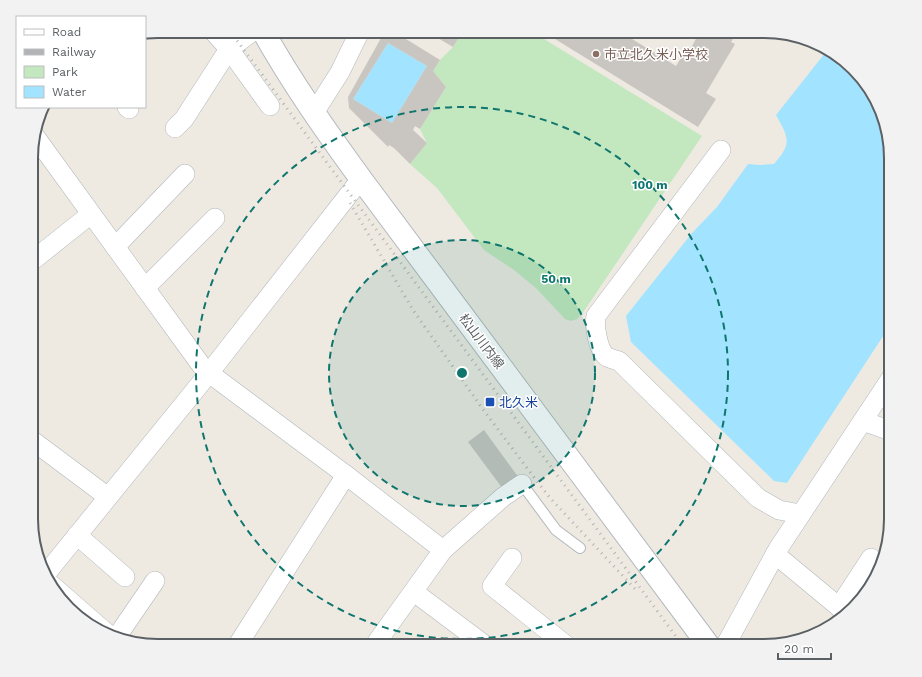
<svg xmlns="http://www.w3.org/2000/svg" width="922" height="677" viewBox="0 0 922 677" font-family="'Work Sans','Noto Sans JP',sans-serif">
<rect width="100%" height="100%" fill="#eeeae2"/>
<polygon fill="#c3e7be" points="463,31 531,31 702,136 584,311 577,319 571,321 565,319 536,288 514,270 484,250 437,188 410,164 427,143 420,129 446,87 433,71 440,60 453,47"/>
<g fill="#a2e3ff">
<polygon points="388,43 427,66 392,123 353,99"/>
<path d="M829 50 841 57 878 102 891 150V324L787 483 774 481 631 342 626 316 692 233 717 207 748 164 760 165 774 164C793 143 788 137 776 115L825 53Z"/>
</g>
<g fill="#c9c5c0" fill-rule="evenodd">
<path d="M385 31H393L440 60 433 71 446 87 420 129 415 126 413 130 427 143 410 164 394 148 389 145 388 147 349 108 348 97ZM388 43 427 66 392 123 353 99Z"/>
<polygon points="439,31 463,31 453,47 436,37"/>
<polygon points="542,31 619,31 676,66 688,47 691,48 697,37 688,31 738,31 731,42 735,44 706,93 716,99 698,127"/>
<polygon points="484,430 519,478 503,489 468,442"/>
</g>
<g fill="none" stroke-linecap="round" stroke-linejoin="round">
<defs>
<polyline id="lane" points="522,484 556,530 580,548"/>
<g id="street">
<polyline points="213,31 229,49 270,106"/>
<polyline points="127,107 129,109"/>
<polyline points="314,113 340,72 360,31"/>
<polyline points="175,128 184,119 229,49 253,31"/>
<polyline points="34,135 201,365 209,373 346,475 443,550"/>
<path d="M721 150 596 316C594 326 598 351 607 357 611 359 616 360 619 361L758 498 779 510 800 514"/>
<polyline points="115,247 185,174"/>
<polyline points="32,261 91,214"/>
<polyline points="145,288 215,218"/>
<polyline points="863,421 891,431"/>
<polyline points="33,441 108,497"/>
<polyline points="77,535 125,577"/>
<polyline points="775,554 845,612"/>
<polyline points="512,558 492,586 567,646"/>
<polyline points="45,575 209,373 361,179"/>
<polyline points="48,582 110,636"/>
<polyline points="414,592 486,646"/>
<polyline points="839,607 871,558"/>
<polyline points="116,638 155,581"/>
<polyline points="237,646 346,475"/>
<polyline points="374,646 443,550 503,497 522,484"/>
<polyline points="725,646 778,549 891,378"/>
</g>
<path id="secondary" d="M263 31C292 83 326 131 361 179L709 646"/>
</defs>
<use href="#lane" stroke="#b3b7ba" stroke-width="12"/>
<use href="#street" stroke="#b3b7ba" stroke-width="20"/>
<use href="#secondary" stroke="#b4b9bd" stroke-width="24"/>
<use href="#lane" stroke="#fff" stroke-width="10"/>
<use href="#street" stroke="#fff" stroke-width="19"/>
<use href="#secondary" stroke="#fff" stroke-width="22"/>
<g stroke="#b2b3b4" stroke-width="3" stroke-dasharray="1 5" stroke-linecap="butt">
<polyline points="230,31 683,646"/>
<polyline points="350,203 413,310 482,408 533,476 550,498 637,591"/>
</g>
</g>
<circle cx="462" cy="373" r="133" fill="#0f766e" fill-opacity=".12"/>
<g fill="none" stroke="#0f766e" stroke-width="2" stroke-dasharray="7 5">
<circle cx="462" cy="373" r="133"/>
<circle cx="462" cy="373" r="266"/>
</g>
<circle fill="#8d6e63" stroke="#fff" stroke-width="1.5" cx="596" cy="54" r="4"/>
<rect fill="#1a4fb4" stroke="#fff" stroke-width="1.5" x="485" y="397" width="10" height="10" rx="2"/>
<g text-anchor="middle" stroke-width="3" stroke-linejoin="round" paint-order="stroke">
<g font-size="13" fill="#785e54" stroke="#fff" text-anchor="start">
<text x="604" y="59">市立北久米小学校</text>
</g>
<g font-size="13" fill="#5b6064" stroke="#fff">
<text transform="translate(482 341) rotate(53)" y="5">松山川内線</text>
</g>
<g font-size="13" fill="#164399" stroke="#fff" text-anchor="start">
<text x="499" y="407">北久米</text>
</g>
</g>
<path d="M0 0H922V677H0ZM158 38H764A120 120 0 0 1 884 158V519A120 120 0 0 1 764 639H158A120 120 0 0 1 38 519V158A120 120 0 0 1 158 38Z" fill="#f2f2f3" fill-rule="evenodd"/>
<path fill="none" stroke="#5b6064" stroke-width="2" d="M158 38H764A120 120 0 0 1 884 158V519A120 120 0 0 1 764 639H158A120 120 0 0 1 38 519V158A120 120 0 0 1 158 38Z"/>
<circle cx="462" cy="373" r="6" fill="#0f766e" stroke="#fff" stroke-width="2"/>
<g font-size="12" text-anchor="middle" font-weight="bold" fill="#0f766e" stroke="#fff" stroke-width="3" stroke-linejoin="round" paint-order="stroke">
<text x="650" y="189">100 m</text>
<text x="556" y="283">50 m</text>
</g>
<rect x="16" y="16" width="130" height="92" fill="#ffffff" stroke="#bdbfc1"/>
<rect x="24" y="29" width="20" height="6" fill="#ffffff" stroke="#bdbfc1"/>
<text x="52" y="36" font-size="12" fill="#5b6064">Road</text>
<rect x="24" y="49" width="20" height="6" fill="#b2b3b4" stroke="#bdbfc1"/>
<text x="52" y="56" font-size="12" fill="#5b6064">Railway</text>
<rect x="24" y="66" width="20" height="12" fill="#c3e7be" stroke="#bdbfc1"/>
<text x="52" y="76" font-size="12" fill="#5b6064">Park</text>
<rect x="24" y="86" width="20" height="12" fill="#a2e3ff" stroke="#bdbfc1"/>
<text x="52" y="96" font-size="12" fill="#5b6064">Water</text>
<path d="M778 653v6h53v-6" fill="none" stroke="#5b6064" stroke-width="2"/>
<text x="784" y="653" font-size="12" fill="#5b6064" stroke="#ffffff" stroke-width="3" paint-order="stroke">20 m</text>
</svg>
